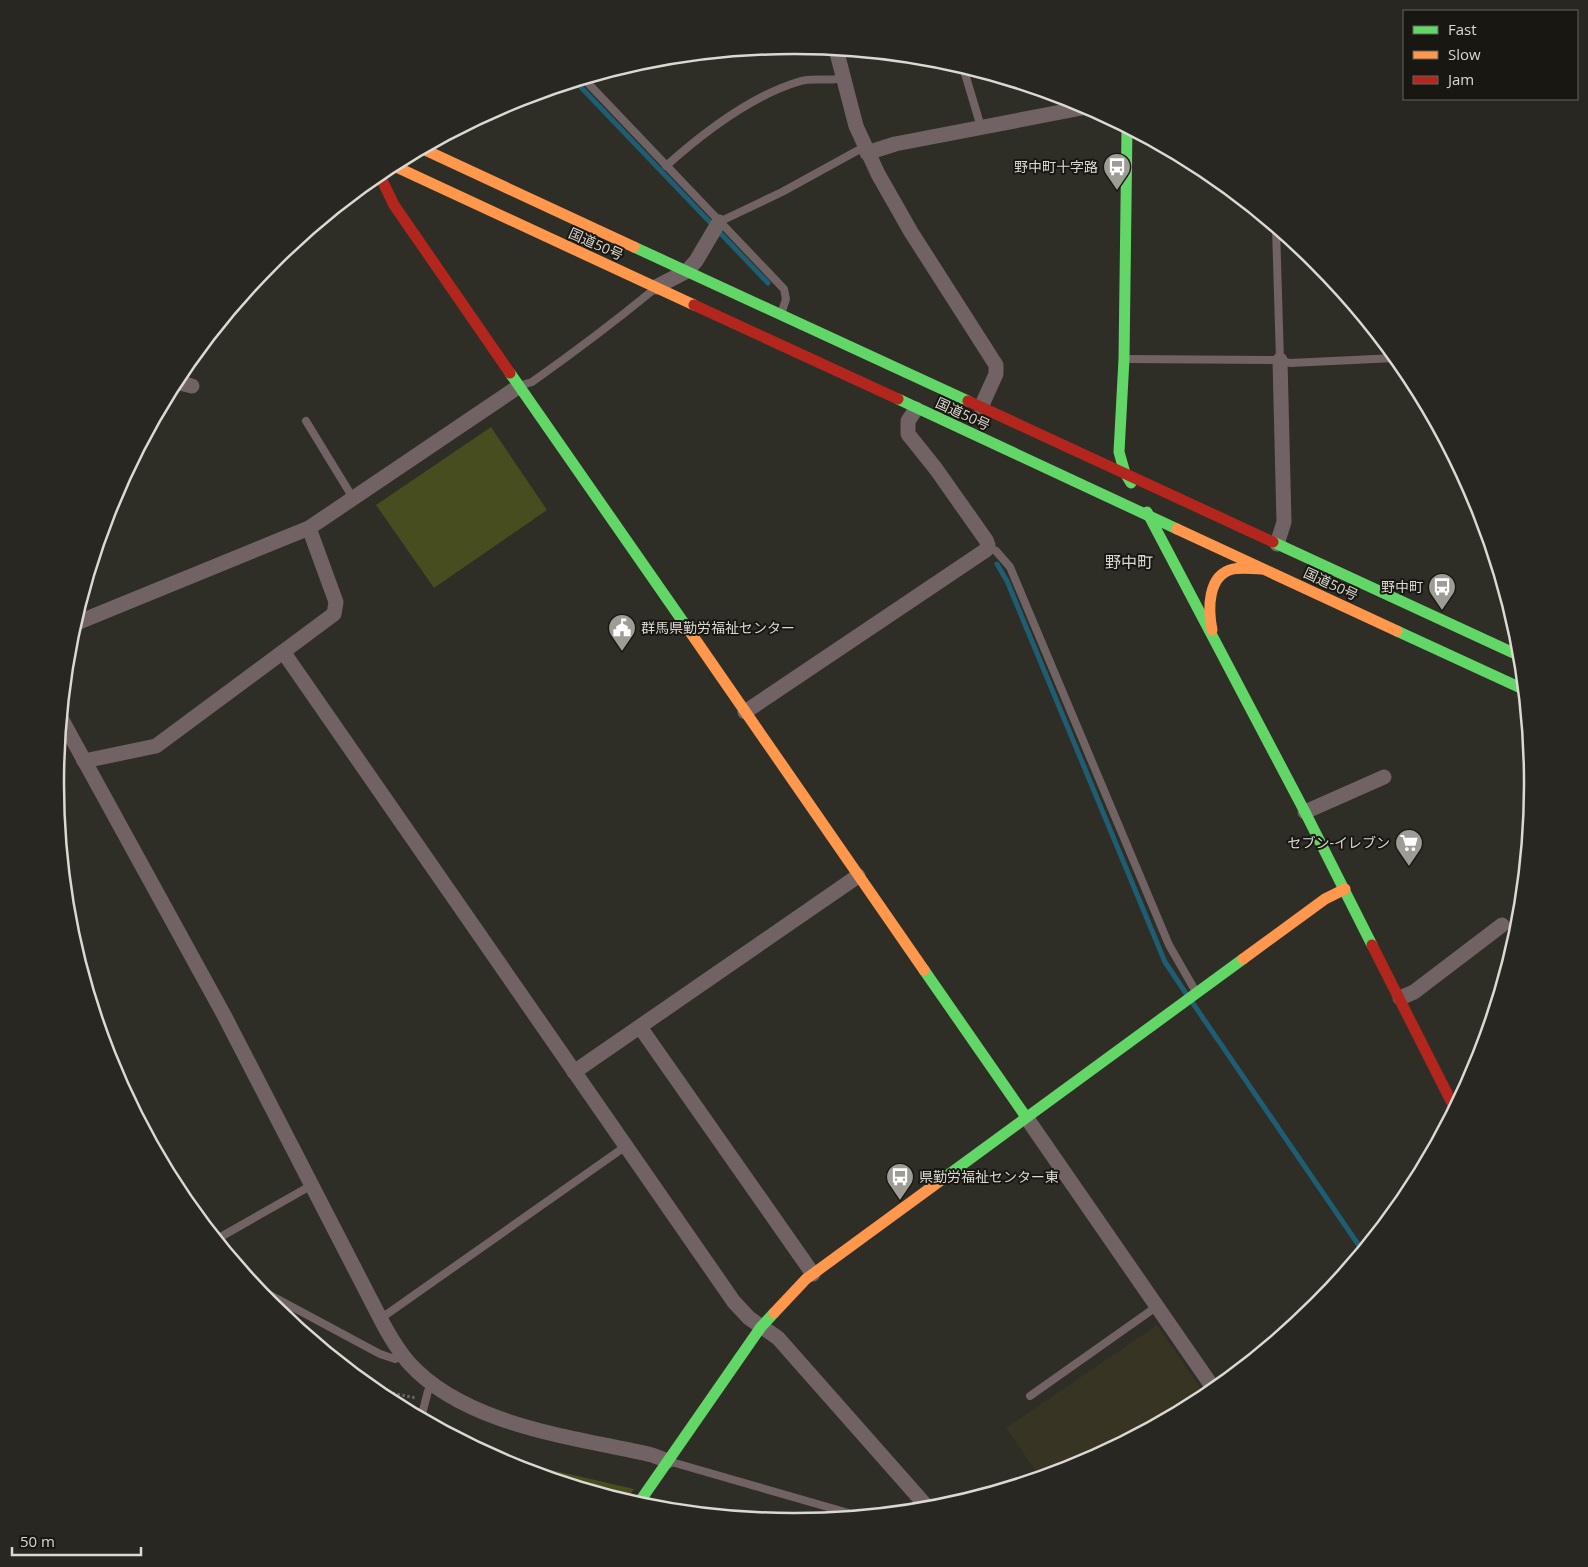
<svg xmlns="http://www.w3.org/2000/svg" width="1588" height="1567" viewBox="0 0 1588 1567" font-family="'Open Sans','Noto Sans JP',sans-serif">
<rect width="100%" height="100%" fill="#2e2d26"/>
<polygon fill="#383424" points="1157,1325 1206,1396 1076,1466 1040,1477 1006,1428"/>
<g fill="#474d1f">
<polygon points="491,427 547,510 434,588 376,505"/>
<polygon points="495,1457 634,1489 626,1500 511,1466"/>
</g>
<g fill="none" stroke-linecap="round" stroke-linejoin="round">
<g stroke="#1f5d72" stroke-width="5">
<polyline points="576,82 768,283"/>
<polyline points="997,564 1007,581 1165,962 1187,995"/>
<polyline points="1192,1002 1362,1250"/>
</g>
<polyline stroke="#6b6462" stroke-width="3" stroke-dasharray="2.5 2.5" stroke-linecap="butt" points="373,1389 416,1398"/>
<g stroke="#716364" stroke-width="8">
<polyline points="963,67 981,127"/>
<polyline points="584,79 784,289 786,299 782,311"/>
<path d="M666 166C704 132 752 95 801 81 815 77 830 82 843 78"/>
<polyline points="719,222 782,192 864,147"/>
<polyline points="1276,228 1280,360"/>
<polyline points="1125,359 1280,360 1290,363 1395,358"/>
<path d="M522 385 532 382C573 353 613 323 652 291"/>
<polyline points="306,421 353,498"/>
<polyline points="987,547 996,551 1010,567 1169,945 1196,992"/>
<polyline points="217,1239 312,1185"/>
<polyline points="257,1288 380,1354 395,1359 402,1355"/>
<polyline points="380,1319 626,1146"/>
<polyline points="1030,1396 1156,1307"/>
<polyline points="421,1418 428,1391 433,1384"/>
<polyline points="668,1461 859,1516"/>
</g>
<g stroke="#716364" stroke-width="15">
<polyline points="836,49 856,126 878,174 911,232 996,365 996,374 981,407"/>
<polyline points="867,153 895,144 1087,107"/>
<polyline points="656,287 687,271 696,261 719,222"/>
<polyline points="176,382 192,386"/>
<polyline points="1277,544 1284,522 1280,360"/>
<polyline points="74,624 309,528 518,387"/>
<polyline points="284,653 734,1302 749,1318 778,1338 929,1509"/>
<polyline points="745,712 986,550 988,545 986,540 936,469 908,434 908,421 916,409"/>
<path d="M62 720 224 1015 377 1312C386 1330 396 1348 409 1363 466 1426 574 1437 652 1455L668 1461"/>
<polyline points="84,761 156,746 334,614 336,602 309,528"/>
<polyline points="1305,812 1384,777"/>
<polyline points="1400,998 1414,992 1502,925"/>
<polyline points="640,1027 813,1274"/>
<polyline points="574,1072 858,876"/>
<polyline points="1026,1117 1214,1389"/>
</g>
<g stroke="#63d668" stroke-width="11">
<polyline points="1127,128 1124,359 1119,452 1125,473 1131,483"/>
<polyline points="634,247 968,401"/>
<polyline points="510,373 686,626"/>
<polyline points="898,399 1177,529"/>
<polyline points="1147,512 1305,812 1372,945"/>
<polyline points="1273,542 1520,656"/>
<polyline points="1397,631 1523,689"/>
<polyline points="924,970 1026,1117"/>
<polyline points="944,1178 1243,959"/>
<polyline points="638,1504 761,1327 774,1313"/>
</g>
<g stroke="#ff974d" stroke-width="11">
<polyline points="423,149 634,247"/>
<polyline points="392,165 694,305"/>
<polyline points="1177,529 1397,631"/>
<polyline points="686,626 924,970"/>
<path d="M1212 630C1208 610 1207 575 1233 569 1242 567 1252 569 1261 569"/>
<polyline points="1243,959 1325,899 1345,889"/>
<polyline points="774,1313 806,1279 944,1178"/>
</g>
<g stroke="#b3261e" stroke-width="11">
<polyline points="379,174 394,205 510,373"/>
<polyline points="694,305 898,399"/>
<polyline points="968,401 1273,542"/>
<polyline points="1372,945 1454,1107"/>
</g>
</g>
<defs>
<symbol id="bus-pin" viewBox="-11 -11 22 30"><path d="M0 17L-7.5 6A9.5 9.5 0 1 1 7.5 6Z" fill="#9e9d95" stroke="#181712"/><path d="M-5-6H5V4H4V6H2V4H-2V6H-4V4H-5ZM-3.5-4V0h7V-4ZM-3.5 1.2v1.5H-2V1.2ZM2 1.2v1.5H3.5V1.2Z" fill="#fff"/></symbol>
<symbol id="civic-pin" viewBox="-11 -11 22 30"><path d="M0 17L-7.5 6A9.5 9.5 0 1 1 7.5 6Z" fill="#9e9d95" stroke="#181712"/><path d="M-.6-6.5H3V-4.5H.6V-3L4-1V1h2V6H-6V1h2V-1L-.6-3ZM-1.2 2.5V6h2.4V2.5Z" fill="#fff"/></symbol>
<symbol id="supermarket-pin" viewBox="-11 -11 22 30"><path d="M0 17L-7.5 6A9.5 9.5 0 1 1 7.5 6Z" fill="#9e9d95" stroke="#181712"/><path d="M-6-5.5h2.5l.6 2H6L4.5 2H-2.5L-4.4-4H-6ZM-1.5 3.2a1.3 1.3 0 1 0 .1 0ZM3 3.2a1.3 1.3 0 1 0 .1 0Z" fill="#fff"/></symbol>
</defs>
<g fill-rule="evenodd">
<use href="#bus-pin" x="1101" y="151" width="32" height="43"/>
<use href="#bus-pin" x="1426" y="571" width="32" height="43"/>
<use href="#civic-pin" x="606" y="612" width="32" height="43"/>
<use href="#supermarket-pin" x="1393" y="827" width="32" height="43"/>
<use href="#bus-pin" x="884" y="1161" width="32" height="43"/>
</g>
<g text-anchor="middle" stroke-width="4" stroke-linejoin="round" paint-order="stroke">
<g font-size="14" fill="#dbd9d1" stroke="#181712" text-anchor="end">
<text x="1098" y="172">野中町十字路</text>
<text x="1423" y="592">野中町</text>
<text x="641" y="633" text-anchor="start">群馬県勤労福祉センター</text>
<text x="1390" y="848">セブン-イレブン</text>
<text x="919" y="1182" text-anchor="start">県勤労福祉センター東</text>
</g>
<g font-size="14" fill="#dbd9d1" stroke="#181712">
<text transform="translate(596 244) rotate(24)" y="5">国道50号</text>
<text transform="translate(963 414) rotate(25)" y="5">国道50号</text>
<text transform="translate(1331 584) rotate(25)" y="5">国道50号</text>
</g>
<g font-size="16" fill="#dbd9d1" stroke="#181712">
<text x="1129" y="568">野中町</text>
</g>
</g>
<path d="M0 0H1588V1567H0ZM793 54H795A729 729 0 0 1 1524 783V784A729 729 0 0 1 795 1513H793A729 729 0 0 1 64 784V783A729 729 0 0 1 793 54Z" fill="#282721" fill-rule="evenodd"/>
<path fill="none" stroke="#dbd9d1" stroke-width="2.5" d="M793 54H795A729 729 0 0 1 1524 783V784A729 729 0 0 1 795 1513H793A729 729 0 0 1 64 784V783A729 729 0 0 1 793 54Z"/>
<rect x="1403" y="10" width="175" height="90" fill="#181712" stroke="#66655e"/>
<rect x="1413" y="26" width="25" height="8" fill="#63d668" stroke="#66655e"/>
<text x="1448" y="35" font-size="15" fill="#dbd9d1">Fast</text>
<rect x="1413" y="51" width="25" height="8" fill="#ff974d" stroke="#66655e"/>
<text x="1448" y="60" font-size="15" fill="#dbd9d1">Slow</text>
<rect x="1413" y="76" width="25" height="8" fill="#b3261e" stroke="#66655e"/>
<text x="1448" y="85" font-size="15" fill="#dbd9d1">Jam</text>
<path d="M12 1547v8h129v-8" fill="none" stroke="#dbd9d1" stroke-width="2.5"/>
<text x="20" y="1547" font-size="15" fill="#dbd9d1" stroke="#181712" stroke-width="4" paint-order="stroke">50 m</text>
</svg>
